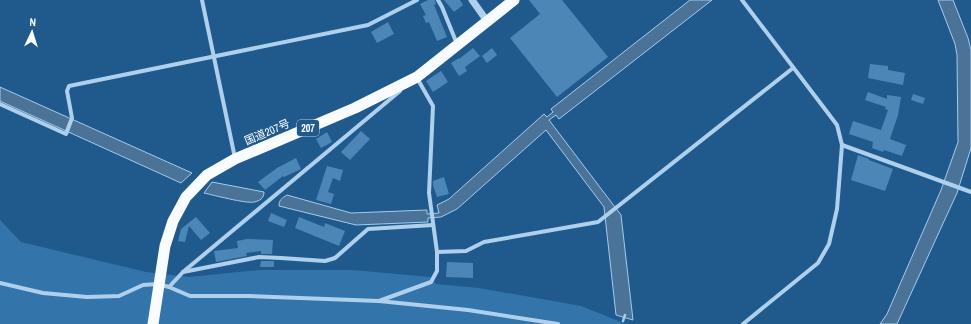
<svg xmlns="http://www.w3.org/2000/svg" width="971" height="324" viewBox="0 0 971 324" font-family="'Archivo Narrow','Noto Sans JP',sans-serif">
<rect width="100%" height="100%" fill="#205a8d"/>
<polygon fill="#3374ab" points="0,220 21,242 146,272 189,277 259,270 353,270 430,277 436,284 479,288 581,306 626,324 0,324"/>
<g fill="#4a7397" stroke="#a2ccee">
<path d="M690 0H712L559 119 556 115 549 120 621 215 633 320 616 315 604 207 546 130 457 209 441 217 428 218V222L356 225 279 206C279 200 282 198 287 195L351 213 427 210V214L439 213 437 205 449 199 544 114 547 117 553 112 551 109Z"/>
<polygon points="938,0 953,0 968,38 971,50 971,148 957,193 897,324 880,324 887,314 941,190 958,142 957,55 955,44"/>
<polygon points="0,87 192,173 181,183 0,101"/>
<path d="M212 182 264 192C264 198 260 201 254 202 247 204 213 195 204 193Z"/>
</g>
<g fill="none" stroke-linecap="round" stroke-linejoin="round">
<polyline stroke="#a2ccee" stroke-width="2.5" points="623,321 625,315"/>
</g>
<g fill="#4c86b7">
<polygon points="428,0 435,0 436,4 434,5 447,37 437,41 429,22 426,23 423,16 426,15 420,4"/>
<polygon points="444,0 460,0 463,5 454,12"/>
<polygon points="529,0 562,0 608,57 557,97 510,38 540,14"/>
<polygon points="388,22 394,34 377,43 371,32"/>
<polygon points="473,48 480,56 465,67 467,71 459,76 451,63 459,58 459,59"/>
<polygon points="492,48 497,55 487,63 482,56"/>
<polygon points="870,64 888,66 888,70 905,73 903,85 868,78"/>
<polygon points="441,71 448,82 433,92 426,81"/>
<polygon points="868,92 887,99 887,95 901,97 898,115 890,139 906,145 902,156 884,150 883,152 872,148 873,142 849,134 853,121 881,130 888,110 885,109 886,107 865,100"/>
<polygon points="913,94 925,98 923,104 911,100"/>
<polygon points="361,131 370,139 350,160 341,152"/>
<polygon points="327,132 332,142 321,148 316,139"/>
<polygon points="858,155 869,159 869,160 893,169 885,191 851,180"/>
<polygon points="296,158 301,169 284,177 283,176 265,190 258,182 277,168"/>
<polygon points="327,166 343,170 340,181 333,178 328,192 334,194 331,204 316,200"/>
<polygon points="444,177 449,194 437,197 433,185 433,181"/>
<polygon points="271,213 287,220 284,227 268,221"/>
<polygon points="196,217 210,233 201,240 189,226 185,242 178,241 181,229"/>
<polygon points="299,217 324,227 325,223 345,231 339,246 295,228"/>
<polygon points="247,239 273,240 272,254 261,254 261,251 246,253 247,256 216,262 214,251 238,248 237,241"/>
<polygon points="261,261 274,261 274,267 260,267"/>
<polygon points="447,262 473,263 473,278 446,277"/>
</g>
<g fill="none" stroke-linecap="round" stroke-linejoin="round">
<g stroke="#aed0ec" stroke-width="4">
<polyline points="202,0 235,158"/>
<polyline points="438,0 442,7 457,44"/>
<polyline points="742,0 837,125 842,145 837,209 829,244 818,263 743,324"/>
<polyline points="0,104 66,134 72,118 67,91 69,86 368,25 417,0"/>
<polyline points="842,145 971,192"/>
<polyline points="437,252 466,251 484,242 598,222 793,68"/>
<polyline points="183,272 259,257 281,258 325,261 335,258 368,229 433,225"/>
<polyline points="0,283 43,293 87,297 119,296 143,285 158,284 169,287 190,296 249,296 379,301 468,310 558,324"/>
<polyline points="169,287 183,272 400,91"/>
<polyline points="379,301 431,282 437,271 437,252 429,193 433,106 417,78"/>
</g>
<polyline stroke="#aed0ec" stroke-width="7" points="472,0 487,21"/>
<polyline stroke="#f9fcff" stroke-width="11" points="153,324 165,246 173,221 186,197 207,175 235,159 355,108 417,77 514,0"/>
</g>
<g text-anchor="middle" stroke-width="4" stroke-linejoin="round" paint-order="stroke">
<rect fill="#205a8d" stroke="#bccedd" stroke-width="1" x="297" y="120" width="22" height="16" rx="3"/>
<g font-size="10" font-weight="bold" fill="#fff">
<text x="308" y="132">207</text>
</g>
<g font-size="11" fill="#fff" stroke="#205a8d">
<text transform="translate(267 132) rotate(-23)" y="4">国道207号</text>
</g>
</g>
<g transform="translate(32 32) rotate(4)" stroke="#205a8d" stroke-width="3" paint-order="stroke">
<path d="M0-3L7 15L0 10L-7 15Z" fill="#ffffff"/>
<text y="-6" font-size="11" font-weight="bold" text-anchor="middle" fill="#ffffff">N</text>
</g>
</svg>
